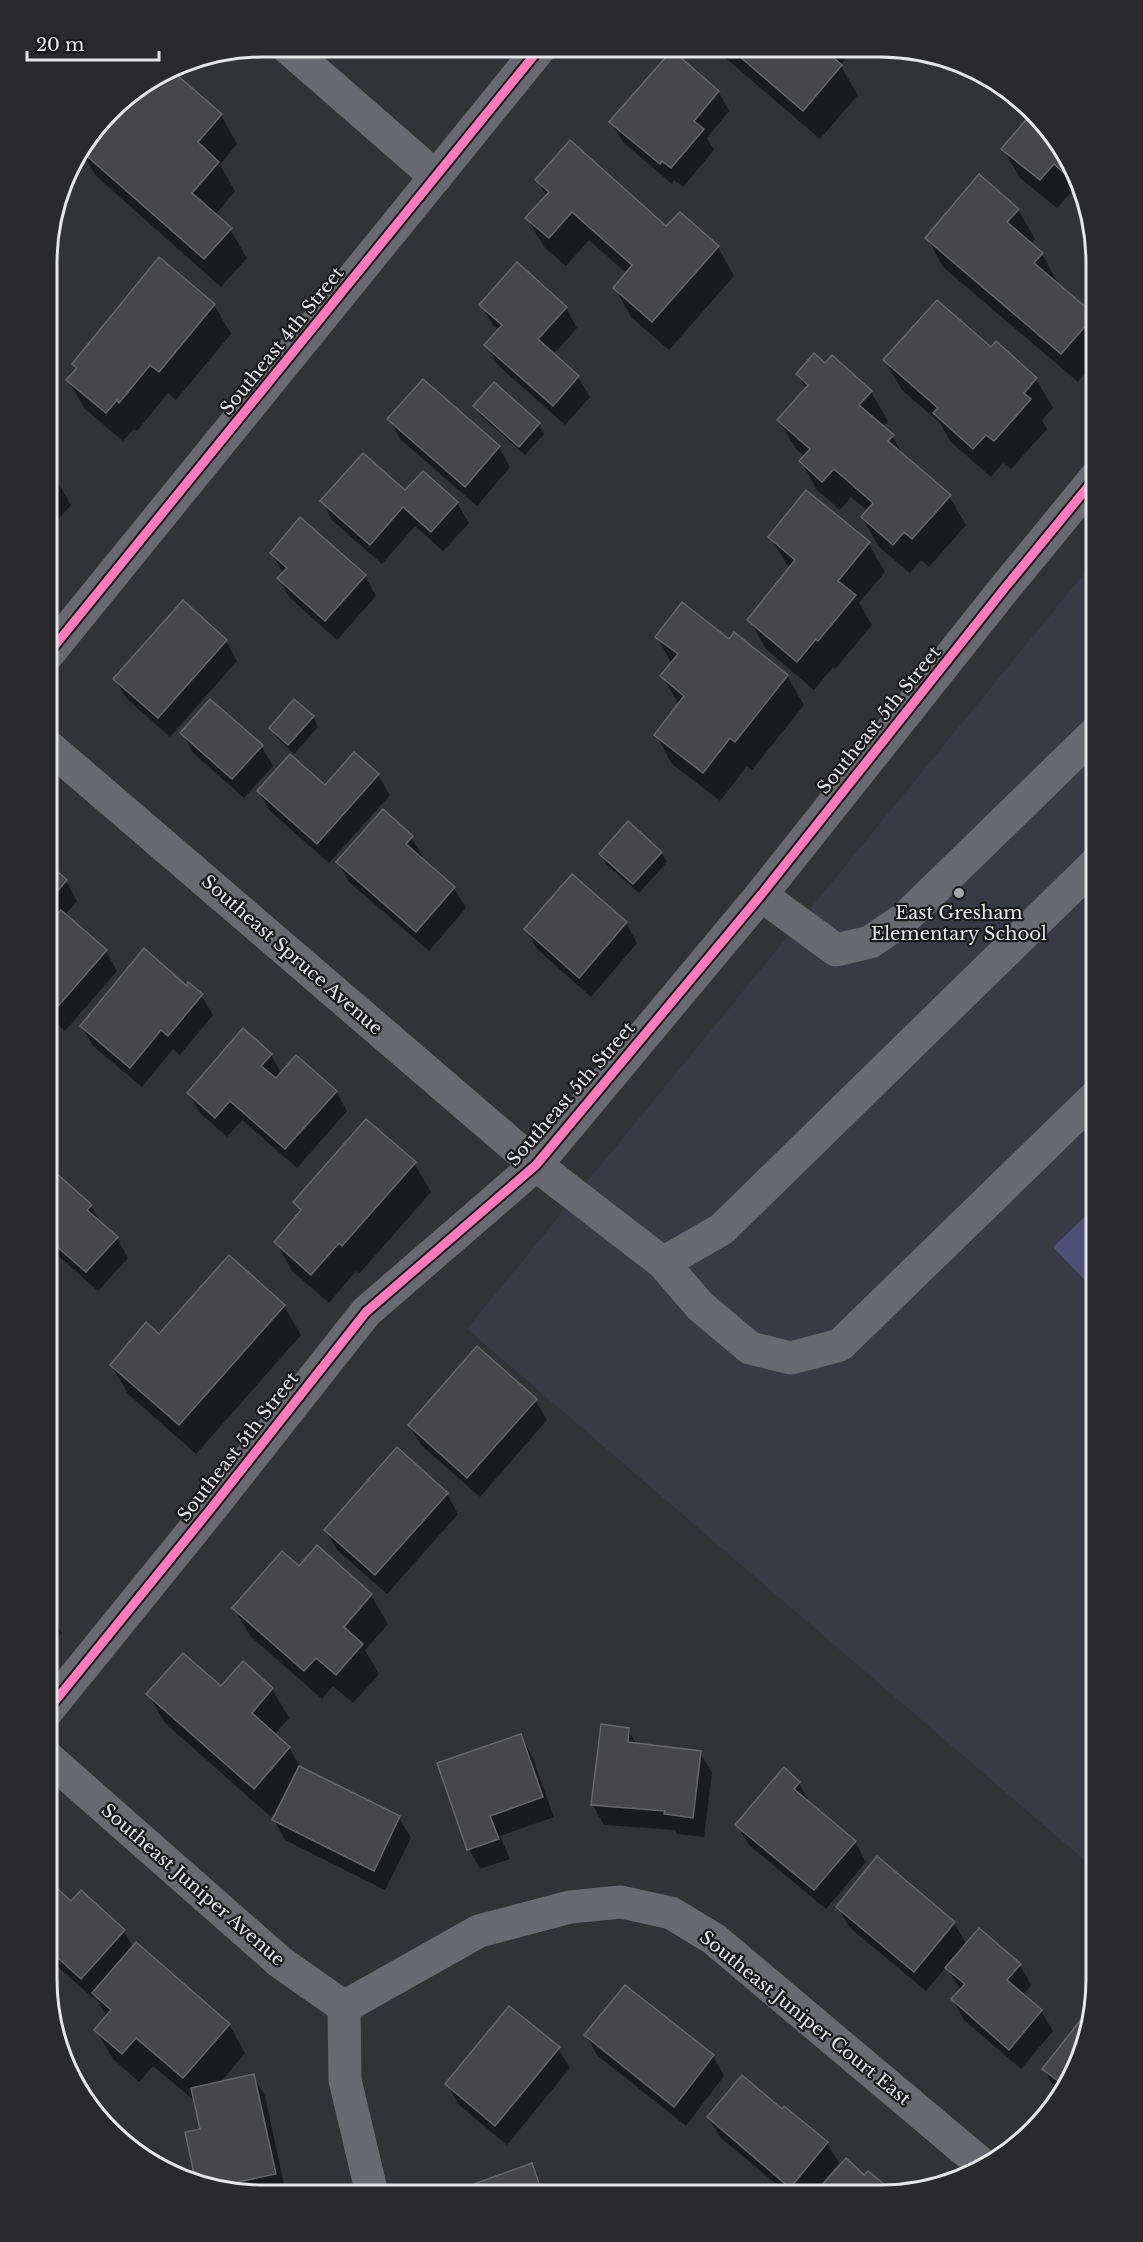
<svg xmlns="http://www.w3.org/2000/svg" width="1143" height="2242" viewBox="0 0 1143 2242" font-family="'Libre Baskerville',serif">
<rect width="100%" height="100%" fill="#323337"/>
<polygon fill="#383a45" points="1096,559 1096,1870 467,1329"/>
<polygon fill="#4d5178" points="1096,1206 1096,1292 1053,1247"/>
<g fill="#0007">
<polygon points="439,48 449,48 445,53"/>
<polygon points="715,49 853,50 840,65 858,95 820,139"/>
<polygon points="718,91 729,111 707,138 714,150 683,187 674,180 672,184 623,142 611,122"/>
<polygon points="221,115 237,144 220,165 235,191 215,215 230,229 247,258 221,287 96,176 81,151"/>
<polygon points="1033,115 1085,194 1087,207 1071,192 1057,208 1020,178 1003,149"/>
<polygon points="537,180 718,247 734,276 669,350 631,317 615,288 627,274 589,240 566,266 544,247 527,218 546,196"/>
<polygon points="1018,210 1035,239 1030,244 1042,254 1058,283 1057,285 1094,316 1096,321 1096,361 1078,382 943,267 927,238"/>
<polygon points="214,305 231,334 176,400 168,393 137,431 134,429 123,441 85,409 68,380 77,370 74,364"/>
<polygon points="481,305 566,308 577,328 553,355 578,377 590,397 565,425 498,365 486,345 499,330 493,325"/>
<polygon points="832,357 871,392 888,421 882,427 892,436 905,458 949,496 966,525 929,567 921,560 910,573 879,547 862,518 868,511 851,497 840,510 817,490 801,461 805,457 796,449 779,420 806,389 798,374 825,365"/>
<polygon points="885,361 1036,379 1053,408 1042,420 1047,429 1011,469 1003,463 991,477 951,442 940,423 902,390"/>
<polygon points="475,406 539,424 544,434 525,455 481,416"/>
<polygon points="389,419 499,447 510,467 477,506 400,439"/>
<polygon points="48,470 54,476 71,505 48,531"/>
<polygon points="423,473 457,503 469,523 443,551 415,526 382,564 333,521 322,501 406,493"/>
<polygon points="770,537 868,543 885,572 859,603 872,625 835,669 833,667 814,690 766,649 749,620 790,569"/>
<polygon points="272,553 365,576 376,596 337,640 290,598 279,578 283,573"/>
<polygon points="735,634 787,676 804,705 752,770 747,766 720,801 672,764 656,735 679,705 662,676 672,664 657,637 729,642"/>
<polygon points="226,641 237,661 170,737 127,699 115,679"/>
<polygon points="313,717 318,727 294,754 277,738 271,728"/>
<polygon points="182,733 261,746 273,766 244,798 193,753"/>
<polygon points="378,775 390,795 329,863 270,811 258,791 325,787"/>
<polygon points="411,837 423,857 421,859 454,888 466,908 429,951 349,882 338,862"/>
<polygon points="661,853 667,862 639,893 606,864 601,854"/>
<polygon points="48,865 66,881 77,901 65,915 106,951 117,971 65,1031 48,1016"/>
<polygon points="626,923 637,943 591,997 537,949 526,929"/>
<polygon points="187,988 201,995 213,1015 180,1055 173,1049 142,1087 93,1046 82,1026"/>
<polygon points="271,1055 282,1074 336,1091 347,1111 297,1168 242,1120 227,1137 200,1113 188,1093"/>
<polygon points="414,1163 431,1192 359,1274 356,1271 329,1303 292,1271 276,1242 301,1213 294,1202"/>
<polygon points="47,1167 91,1206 102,1225 117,1238 128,1258 98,1291 47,1246"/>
<polygon points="229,1257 284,1306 301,1335 196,1454 128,1394 111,1365 159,1336"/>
<polygon points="535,1400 547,1420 480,1497 421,1445 409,1425"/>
<polygon points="447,1494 458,1514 387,1594 337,1550 326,1530"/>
<polygon points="299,1568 371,1595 388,1624 365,1650 379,1674 353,1703 333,1686 322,1699 251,1637 234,1608"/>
<polygon points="47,1610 62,1633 47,1650"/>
<polygon points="221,1688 272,1689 289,1718 274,1735 289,1748 301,1768 399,1818 411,1838 385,1890 285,1840 274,1820 277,1810 271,1817 165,1723 148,1694"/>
<polygon points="628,1730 637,1745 700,1753 712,1773 704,1837 677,1834 675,1830 604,1825 592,1804"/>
<polygon points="521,1736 532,1756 554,1817 500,1836 510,1859 480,1869 469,1849"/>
<polygon points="799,1783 810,1803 855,1842 866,1862 826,1909 749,1845 737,1825"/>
<polygon points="47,1881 72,1903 124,1931 133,1947 229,2024 245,2053 220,2083 253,2076 265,2096 286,2194 234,2194 198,2184 186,2134 202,2130 195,2101 153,2066 139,2082 113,2059 96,2030 107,2017 95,1996 93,1998 50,1960 47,1954"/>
<polygon points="838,1907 954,1923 967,1945 979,1930 1020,1965 1031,1985 1023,1995 1041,2011 1053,2031 1021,2069 964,2020 953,2000 961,1990 946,1967 926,1991 849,1927"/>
<polygon points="1093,2006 1080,2062 1062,2094 1055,2089 1044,2069"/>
<polygon points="586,2036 713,2056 724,2076 686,2126 598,2056"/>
<polygon points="558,2048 570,2068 507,2145 458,2104 447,2084"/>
<polygon points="784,2108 827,2143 839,2163 816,2190 819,2192 864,2177 880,2196 789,2195 720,2137 708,2117 782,2111"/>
<polygon points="531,2165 546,2195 479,2194 476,2185"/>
</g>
<g fill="#47474a" stroke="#67686b" stroke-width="1.5">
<polygon points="731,49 824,50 842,65 803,111"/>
<polygon points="672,50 719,91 694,121 704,129 671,168 662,161 660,164 609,122"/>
<polygon points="170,69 222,114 198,142 219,162 192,193 232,228 204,259 81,151 120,100"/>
<polygon points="1032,113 1082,189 1054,164 1040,180 1001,149"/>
<polygon points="570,140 666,226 680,212 719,246 652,322 613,288 632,265 572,212 549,238 525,218 549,192 535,180"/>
<polygon points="979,174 1019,209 1007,222 1043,253 1034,263 1095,315 1061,354 925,238"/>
<polygon points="159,257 215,304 159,372 150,365 119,403 117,400 106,413 66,380 77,368 72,364"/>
<polygon points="517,262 567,307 538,339 579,376 553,406 484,345 502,325 479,305"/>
<polygon points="937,300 991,347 996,341 1037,378 1024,393 1031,399 994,441 986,435 973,449 933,413 938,408 883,360"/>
<polygon points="814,353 825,363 832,355 872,391 859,405 894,435 888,441 951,495 912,539 904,532 893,545 861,517 873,503 834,469 822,482 799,461 810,449 777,420 808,385 796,374"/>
<polygon points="423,379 500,446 465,487 387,419"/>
<polygon points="494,382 540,423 519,447 473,406"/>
<polygon points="363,453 405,490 423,471 458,502 431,532 403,507 370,545 320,501"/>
<polygon points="48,468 55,475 48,483"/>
<polygon points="806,490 870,542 838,581 856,595 818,641 816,639 797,662 747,620 795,560 768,537"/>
<polygon points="300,517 366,575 325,621 277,578 287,568 270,553"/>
<polygon points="183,600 227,640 158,718 113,679"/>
<polygon points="682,602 729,639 734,632 788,675 735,742 730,738 703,773 654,735 684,696 660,676 678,654 655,637"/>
<polygon points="210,699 263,745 232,779 180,733"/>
<polygon points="294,699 314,716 288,745 269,728"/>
<polygon points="354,752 379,774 317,844 257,791 290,754 325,785"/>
<polygon points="383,809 413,836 406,844 455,887 416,932 336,862"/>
<polygon points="628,821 662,852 633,884 599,854"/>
<polygon points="48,863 67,880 48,902"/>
<polygon points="572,874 627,922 579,978 524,929"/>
<polygon points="61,910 107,950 53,1012 48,1007 48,925"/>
<polygon points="144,948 187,986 188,982 203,994 168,1036 161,1030 130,1068 80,1026"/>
<polygon points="243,1028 272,1054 261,1066 276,1078 296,1055 337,1091 285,1149 230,1101 215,1118 187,1093"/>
<polygon points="366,1119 416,1162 342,1246 339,1243 311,1275 274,1242 301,1210 293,1202"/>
<polygon points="47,1165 92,1205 87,1210 118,1237 86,1272 47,1238"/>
<polygon points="229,1255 285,1305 179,1425 110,1365 146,1322 159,1334"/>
<polygon points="477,1346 537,1399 467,1478 408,1425"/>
<polygon points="397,1447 448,1493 375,1575 324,1530"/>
<polygon points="317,1545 372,1594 344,1627 363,1644 336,1675 316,1658 304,1671 232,1608 282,1551 299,1566"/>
<polygon points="183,1653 221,1686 243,1661 273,1688 252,1713 290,1747 254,1789 146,1694"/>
<polygon points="601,1724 629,1728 628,1742 701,1751 693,1818 664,1814 665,1811 591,1805"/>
<polygon points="521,1734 543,1797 490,1816 499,1839 467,1850 437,1763"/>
<polygon points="299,1766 400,1816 374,1871 272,1820"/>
<polygon points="784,1767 800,1782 794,1789 856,1841 814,1890 735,1825"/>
<polygon points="877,1856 955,1922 914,1972 836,1907"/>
<polygon points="47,1879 71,1901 81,1890 125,1930 81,1979 47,1948"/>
<polygon points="979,1928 1021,1964 1007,1980 1042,2010 1009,2050 951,1999 965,1984 945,1968"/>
<polygon points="136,1942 230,2024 183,2078 136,2038 122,2054 94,2030 111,2010 92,1993"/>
<polygon points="625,1985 714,2055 674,2107 584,2035"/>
<polygon points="1094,2003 1080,2062 1066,2087 1042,2069"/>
<polygon points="509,2006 560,2047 495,2126 445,2084"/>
<polygon points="254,2074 276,2174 213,2187 212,2180 196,2183 185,2132 200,2129 191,2088"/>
<polygon points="742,2075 782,2109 784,2106 828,2142 790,2188 707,2117"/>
<polygon points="846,2158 864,2175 868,2171 895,2193 880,2196 813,2195"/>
<polygon points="532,2163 543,2195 478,2194 474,2184"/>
</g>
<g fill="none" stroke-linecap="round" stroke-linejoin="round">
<g stroke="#696a71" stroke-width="33">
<polyline points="287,47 436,177"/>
<polyline points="48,654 540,48"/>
<polyline points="48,746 536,1165 663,1263 700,1306 750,1348 791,1358 840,1345 1096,1096"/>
<polyline points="761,895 836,950 870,942 904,919 1096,732"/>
<polyline points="663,1263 722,1229 1096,863"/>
<polyline points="47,1711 209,1511 366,1312 536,1165 761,895 1004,589 1096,477"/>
<polyline points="47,1757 280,1962 344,2007"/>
<polyline points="344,2007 479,1931 570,1907 621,1902 671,1913 714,1939 985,2167"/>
<polyline points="344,2007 345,2080 372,2194"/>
</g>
<defs>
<g id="cycleway">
<polyline points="48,654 540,48"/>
<polyline points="47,1711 209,1511 366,1312 536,1165 761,895 1004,589 1096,477"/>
</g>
</defs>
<use href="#cycleway" stroke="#1a1a1d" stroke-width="13"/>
<use href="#cycleway" stroke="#fd7abc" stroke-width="9"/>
</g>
<circle fill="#a6a7ab" stroke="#1a1a1d" stroke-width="2" cx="959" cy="893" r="6"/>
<g text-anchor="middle" stroke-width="4.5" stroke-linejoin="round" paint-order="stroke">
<g font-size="18" fill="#e5e6ea" stroke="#1a1a1d">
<text transform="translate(282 341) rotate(-51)" y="6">Southeast 4th Street</text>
<text transform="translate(879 720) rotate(-51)" y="6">Southeast 5th Street</text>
<text transform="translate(292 955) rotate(41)" y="6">Southeast Spruce Avenue</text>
<text transform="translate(571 1094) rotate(-49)" y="6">Southeast 5th Street</text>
<text transform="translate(238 1447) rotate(-52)" y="6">Southeast 5th Street</text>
<text transform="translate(193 1885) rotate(41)" y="6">Southeast Juniper Avenue</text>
<text transform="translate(805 2018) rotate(39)" y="6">Southeast Juniper Court East</text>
</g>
<g font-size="18" fill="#e5e6ea" stroke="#1a1a1d">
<text x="959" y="919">East Gresham<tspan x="959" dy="21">Elementary School</tspan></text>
</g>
</g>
<path d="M0 0H1143V2242H0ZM263 57H880A206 206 0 0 1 1086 263V1979A206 206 0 0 1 880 2185H263A206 206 0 0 1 57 1979V263A206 206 0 0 1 263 57Z" fill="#2a2a2d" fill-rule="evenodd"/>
<path fill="none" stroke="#e5e6ea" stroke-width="3" d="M263 57H880A206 206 0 0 1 1086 263V1979A206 206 0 0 1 880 2185H263A206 206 0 0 1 57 1979V263A206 206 0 0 1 263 57Z"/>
<path d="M27 51v9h132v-9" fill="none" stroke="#e5e6ea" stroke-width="3"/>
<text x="36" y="51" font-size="18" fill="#e5e6ea" stroke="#1a1a1d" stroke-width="4.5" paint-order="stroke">20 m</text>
</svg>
